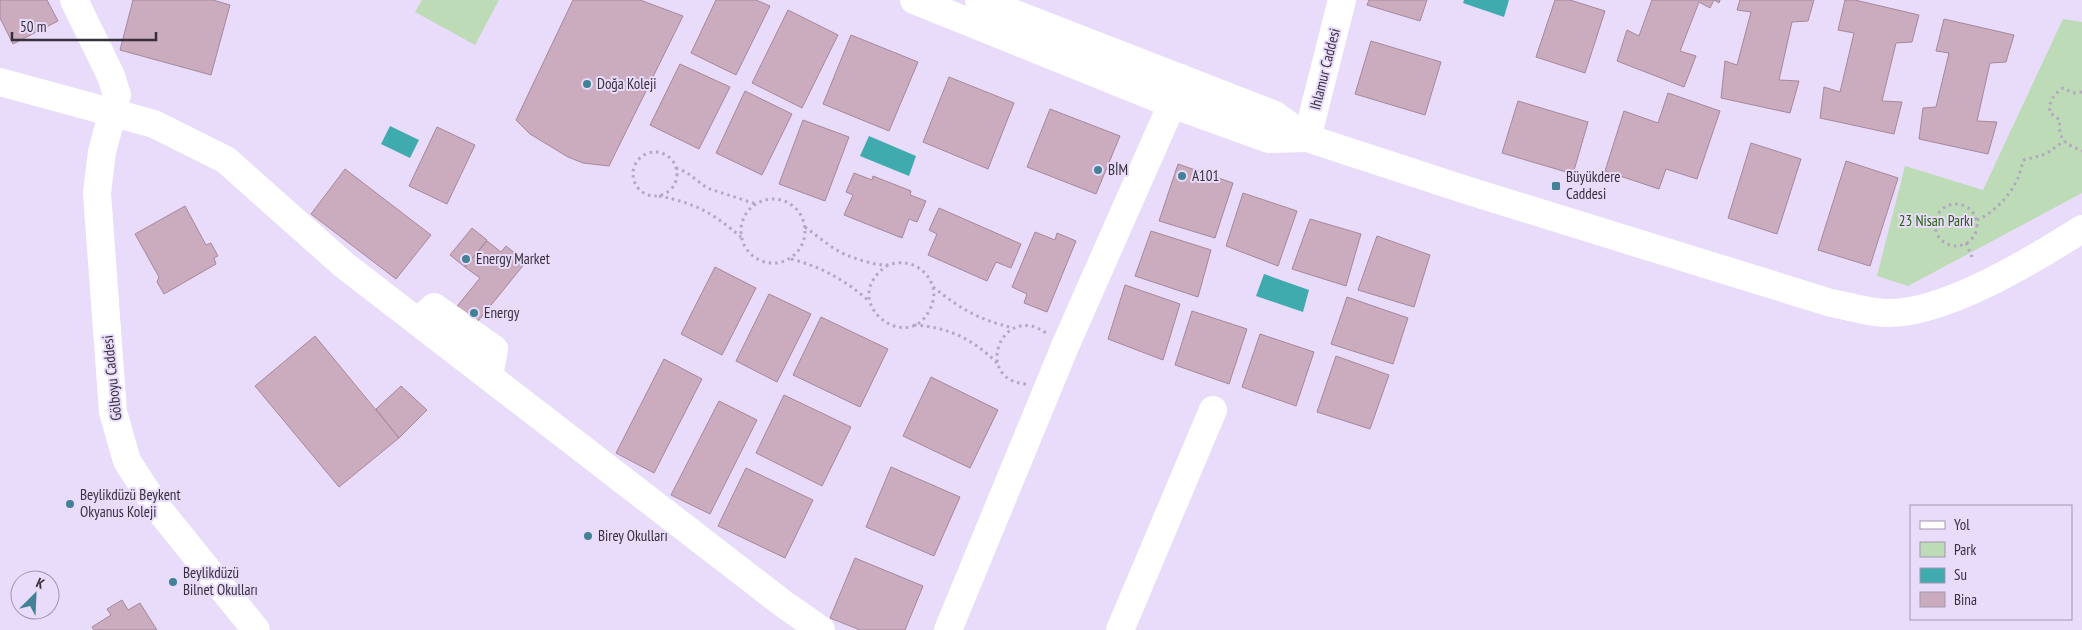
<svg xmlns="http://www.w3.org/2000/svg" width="2082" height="630" viewBox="0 0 2082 630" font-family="'PT Sans Narrow',sans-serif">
<rect width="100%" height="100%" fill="#e9dbfa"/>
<g fill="#bddbb6">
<polygon points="422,0 499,0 475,45 415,12"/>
<polygon points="2063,19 2082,22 2082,193 1908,286 1877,276 1905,166 1983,190"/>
</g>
<g fill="#40abae">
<polygon points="1464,0 1509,0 1504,17 1463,3"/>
<polygon points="390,126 419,140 410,158 381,144"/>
<polygon points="869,136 916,156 909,176 860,156"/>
<polygon points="1264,274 1309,290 1303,312 1256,296"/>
</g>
<g fill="#cbabbe" stroke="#a6889b">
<polygon points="0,0 47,0 58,21 13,44 0,18"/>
<polygon points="133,0 213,0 230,5 211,75 120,50"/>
<polygon points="573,0 640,0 683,16 609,166 583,163 568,157 530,134 516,120"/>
<polygon points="716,0 756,0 770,6 736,75 691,53"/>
<polygon points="1369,0 1427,0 1420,21 1367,5"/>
<polygon points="1555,0 1570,0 1605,11 1585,73 1536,57"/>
<polygon points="1652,0 1720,0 1719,3 1714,0 1710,8 1699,2 1680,51 1696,56 1684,87 1617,61 1627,30 1639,36"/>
<polygon points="1740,0 1814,0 1808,21 1792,22 1779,80 1799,81 1790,113 1721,98 1725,61 1737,65 1751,12 1737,10"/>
<polygon points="1845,0 1855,0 1919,15 1912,42 1896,43 1882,101 1902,102 1894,134 1820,118 1824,87 1840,92 1854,33 1838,30"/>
<polygon points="788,10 838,35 802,108 752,83"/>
<polygon points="1944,19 2014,35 2006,62 1990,63 1977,121 1997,122 1988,154 1919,139 1923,108 1936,107 1949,53 1936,51"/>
<polygon points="851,35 918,62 889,131 823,104"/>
<polygon points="1371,41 1441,62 1425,115 1355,94"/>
<polygon points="680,64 730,87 699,149 650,125"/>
<polygon points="949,77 1014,103 988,169 923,142"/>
<polygon points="745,91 792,114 762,175 716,153"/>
<polygon points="1668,93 1720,111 1697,179 1666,169 1659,189 1605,171 1624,111 1658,123"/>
<polygon points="1518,101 1588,122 1573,174 1502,153"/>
<polygon points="1050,109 1120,136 1096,194 1027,167"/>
<polygon points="803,120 849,137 825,201 779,184"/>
<polygon points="437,127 475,145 447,204 409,186"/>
<polygon points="1751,143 1801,159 1777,234 1728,218"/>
<polygon points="1846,161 1898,178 1870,266 1818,250"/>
<polygon points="1178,164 1233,183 1215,238 1159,221"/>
<polygon points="345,169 431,235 396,279 311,214"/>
<polygon points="854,173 872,180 873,176 911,191 910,195 926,201 917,222 909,219 902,238 844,215 853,195 846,192"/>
<polygon points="1243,193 1297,211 1278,266 1226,246"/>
<polygon points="185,206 206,245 211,243 218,256 214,258 216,264 164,294 157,282 159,277 135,234"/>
<polygon points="939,208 1021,244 1011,268 996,262 987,281 928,255 937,234 929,230"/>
<polygon points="1310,219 1361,234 1346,286 1292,269"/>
<polygon points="472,228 487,240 465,267 450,255"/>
<polygon points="1151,231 1211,250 1198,297 1135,276"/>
<polygon points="1035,232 1055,240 1057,233 1076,241 1047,312 1024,303 1027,294 1012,287"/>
<polygon points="1377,236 1430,255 1414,307 1358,290"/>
<polygon points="487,241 501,252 506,246 526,262 470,331 450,315 480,278 465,267"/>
<polygon points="715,267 756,288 722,355 681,334"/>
<polygon points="1125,285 1180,304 1163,360 1108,339"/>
<polygon points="769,294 811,314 777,382 736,361"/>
<polygon points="1347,297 1408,318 1393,364 1331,344"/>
<polygon points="1192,311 1247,329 1229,384 1175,365"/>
<polygon points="821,317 888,349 860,407 793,375"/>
<polygon points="1260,334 1314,352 1296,406 1242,387"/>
<polygon points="315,336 399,438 339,487 255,386"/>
<polygon points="1336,356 1389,375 1370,429 1317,412"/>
<polygon points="664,359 702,379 654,473 616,453"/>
<polygon points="931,377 998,410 970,468 903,436"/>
<polygon points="401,386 427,410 399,438 376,409"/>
<polygon points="784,395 851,427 822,486 756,453"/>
<polygon points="719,401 757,420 710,514 671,495"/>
<polygon points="891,467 960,497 934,556 866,527"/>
<polygon points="746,468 813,500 785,558 718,526"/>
<polygon points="855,558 923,586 905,630 860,630 830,618"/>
<polygon points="122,600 128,610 140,603 157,630 94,630 92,627 111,615 107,609"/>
</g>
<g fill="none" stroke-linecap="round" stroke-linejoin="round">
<g stroke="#b2a7c0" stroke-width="3" stroke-dasharray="2.5 4" stroke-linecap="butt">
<path d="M2082 92 2073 93 2063 88C2054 94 2048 102 2050 113L2060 120C2058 140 2064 143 2082 151"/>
<circle cx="655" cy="174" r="22"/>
<polyline points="676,168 686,172 707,188 756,204"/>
<path d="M659 196C695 203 713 213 741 237"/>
<circle cx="773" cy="231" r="32"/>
<circle cx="1956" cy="225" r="21"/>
<path d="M1977 220C1993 213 2008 198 2016 182 2020 175 2021 167 2024 160L2046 154 2064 141"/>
<path d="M805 227C819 237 833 250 849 256 860 260 874 265 886 265 890 265 893 263 897 263 911 261 925 269 931 282 936 291 934 302 929 311 907 355 835 301 888 265"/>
<polyline points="1966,243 1972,257"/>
<path d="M791 259C822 267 845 280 869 301"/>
<path d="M933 287C962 310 978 319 1013 328"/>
<path d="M914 325C948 327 973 339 997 363"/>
<path d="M1026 384C972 380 1002 301 1046 333"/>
</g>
<g stroke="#fff" stroke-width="28">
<polyline points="74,0 111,76 117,95 102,152 97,193 113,412 127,461 156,506 256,630"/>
<polyline points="914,0 1172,104 1269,139 1307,138"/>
<path d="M979 0 1275 115 1307 138 1466 190 1831 303C1848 306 1866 312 1884 313 1942 316 2033 260 2082 229"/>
<polyline points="0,82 154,124 226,160 344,265 785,605 821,630"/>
<polyline points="1307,138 1342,0"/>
<polyline points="418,322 434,307 494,349 489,376"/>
<polyline points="948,630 1066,344 1172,104 1180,78"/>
<polyline points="1120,630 1213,410"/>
</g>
</g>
<g fill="#428196" stroke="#e9dbfa" stroke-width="2">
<circle cx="587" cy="84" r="5"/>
<circle cx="1098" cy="170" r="5"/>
<circle cx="1182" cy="176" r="5"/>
<rect x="1551" y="181" width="10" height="10" rx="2.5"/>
<circle cx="466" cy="259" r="5"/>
<circle cx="474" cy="313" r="5"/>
<circle cx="70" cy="504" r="5"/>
<circle cx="588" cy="536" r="5"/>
<circle cx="173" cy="582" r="5"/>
</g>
<g text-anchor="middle" stroke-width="4" stroke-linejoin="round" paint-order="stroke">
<g font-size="15" fill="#36303d" stroke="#e9dbfa">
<text transform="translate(1325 69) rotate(-76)" y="5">Ihlamur Caddesi</text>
<text transform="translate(112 378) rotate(-96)" y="5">Gölboyu Caddesi</text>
</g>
<g font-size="15" fill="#36303d" stroke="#e9dbfa" text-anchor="start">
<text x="597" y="89">Doğa Koleji</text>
<text x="1108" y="175">BİM</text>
<text x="1192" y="181">A101</text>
<text x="1566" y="182">Büyükdere<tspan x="1566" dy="17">Caddesi</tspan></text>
<text x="476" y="264">Energy Market</text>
<text x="484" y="318">Energy</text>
<text x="80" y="500">Beylikdüzü Beykent<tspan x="80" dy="17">Okyanus Koleji</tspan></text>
<text x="598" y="541">Birey Okulları</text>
<text x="183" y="578">Beylikdüzü<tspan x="183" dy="17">Bilnet Okulları</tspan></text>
</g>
<g font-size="15" fill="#246010" stroke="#e9dbfa">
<text x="1936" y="226">23 Nisan Parkı</text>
</g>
</g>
<rect x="1910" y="505" width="162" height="115" fill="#e9dbfa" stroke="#a197ae"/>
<rect x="1920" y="521" width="25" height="8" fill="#ffffff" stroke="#a197ae"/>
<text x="1954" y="530" font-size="15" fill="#36303d">Yol</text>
<rect x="1920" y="542" width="25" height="15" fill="#bddbb6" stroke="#a197ae"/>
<text x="1954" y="555" font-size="15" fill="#36303d">Park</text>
<rect x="1920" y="568" width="25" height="15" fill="#40abae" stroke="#a197ae"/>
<text x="1954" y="580" font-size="15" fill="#36303d">Su</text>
<rect x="1920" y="592" width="25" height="15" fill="#cbabbe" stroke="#a197ae"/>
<text x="1954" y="605" font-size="15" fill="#36303d">Bina</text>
<g transform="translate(35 595) rotate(24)"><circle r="24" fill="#e9dbfa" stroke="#a197ae"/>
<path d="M0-4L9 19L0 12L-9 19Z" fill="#428196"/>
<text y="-8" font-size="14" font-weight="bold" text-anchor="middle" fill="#36303d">K</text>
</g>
<path d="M12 32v8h144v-8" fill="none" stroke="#36303d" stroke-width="2.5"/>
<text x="20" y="32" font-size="15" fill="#36303d" stroke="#e9dbfa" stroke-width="4" paint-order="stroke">50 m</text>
</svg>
